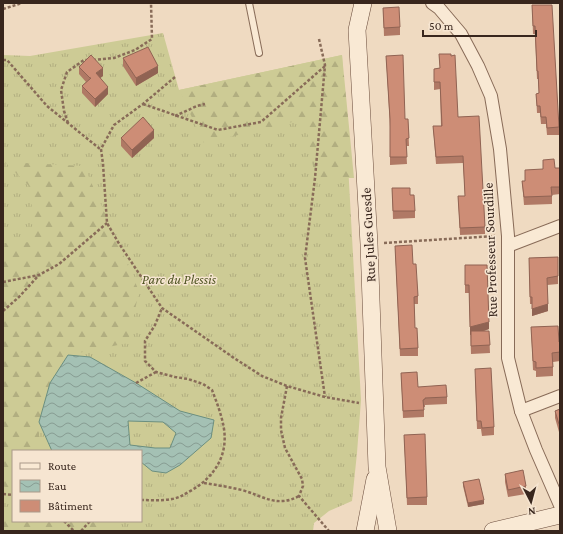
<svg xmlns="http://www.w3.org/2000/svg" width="563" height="534" viewBox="0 0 563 534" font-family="'Crimson Pro',serif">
<defs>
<pattern id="grass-tufts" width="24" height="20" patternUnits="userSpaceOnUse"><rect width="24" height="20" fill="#cdcb95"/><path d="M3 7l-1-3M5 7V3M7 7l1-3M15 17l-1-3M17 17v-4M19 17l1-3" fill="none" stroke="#b1ae80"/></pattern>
<pattern id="forest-firs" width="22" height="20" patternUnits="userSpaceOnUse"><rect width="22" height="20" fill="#cdcb95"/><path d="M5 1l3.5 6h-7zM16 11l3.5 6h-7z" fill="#b1ae80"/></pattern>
<pattern id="water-waves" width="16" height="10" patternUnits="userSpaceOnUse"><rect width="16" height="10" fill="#a4c1b4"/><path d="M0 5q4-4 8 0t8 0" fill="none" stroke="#879d92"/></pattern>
</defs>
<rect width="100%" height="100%" fill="#efdac1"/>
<path fill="url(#grass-tufts)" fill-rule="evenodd" d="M163 33 179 90 342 55 361 400 357 453 352 501 329 511 314 523 313 531H3V55L30 56ZM13 451H141V521H13Z"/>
<g fill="url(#forest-firs)">
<polygon points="342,55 354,178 315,178 305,119 204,143 179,90"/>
<polygon points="5,162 84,166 139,291 128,343 68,355 50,383 39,422 39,451 13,451 13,489 3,486 3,257 5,243 33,242 31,188"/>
<polygon points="3,511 13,513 13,521 107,521 111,531 3,531"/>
</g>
<path fill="url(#water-waves)" stroke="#6b8f80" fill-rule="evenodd" d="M68 355 90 357 136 383 180 411 214 420 211 438 180 465 166 473 152 471 141 462V451H52L39 422 50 383ZM128 421 163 422 176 433 170 448H155L130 445Z"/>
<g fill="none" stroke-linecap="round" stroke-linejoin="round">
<defs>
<polyline id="lane" points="249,3 259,53"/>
<g id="street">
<polyline points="432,3 439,8 461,34 478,66 491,96 500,149 508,236 508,358 521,411 536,450 560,505"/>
<polyline points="508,246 560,226"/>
<polyline points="521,411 560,396"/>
</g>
<g id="secondary">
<polyline points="363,3 357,30 369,244 377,467 388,531"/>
<polyline points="365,531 375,479"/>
<polyline points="493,531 560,515"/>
</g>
</defs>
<use href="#lane" stroke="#886b58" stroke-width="8"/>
<use href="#street" stroke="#886b58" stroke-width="14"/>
<use href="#secondary" stroke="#6a4c3c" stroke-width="18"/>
<g stroke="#886b58" stroke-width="2.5" stroke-dasharray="3 2" stroke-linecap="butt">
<polyline points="3,9 22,3"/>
<polyline points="319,39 325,65 315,178 305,258 325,397"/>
<polyline points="3,60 7,60 47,106 100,149"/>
<polyline points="93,60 114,58 135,50 152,39 151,3"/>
<polyline points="175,77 143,104 114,125 101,149 103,164 107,223 118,242 162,308 234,358 262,376 287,386 325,397 359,403"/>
<polyline points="143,104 218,130 261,122 325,66"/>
<polyline points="175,116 197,106 205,104"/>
<polyline points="68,123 64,111 61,90 67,72 84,60 88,60"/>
<polyline points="384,243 495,236"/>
<polyline points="3,282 39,275 59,264 107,223"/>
<polyline points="3,311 19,297 39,275"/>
<polyline points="136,383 156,372"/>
<polyline points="287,386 281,418 281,430 285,448 302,479 303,486 299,496 329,531"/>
<path d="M204 483C216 485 229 487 242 490 263 496 277 508 299 496"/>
<polyline points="3,494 13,495"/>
<path d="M141 500C151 500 162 501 172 499 179 498 185 494 192 490 214 477 228 456 224 429 222 416 217 403 212 390L203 384 188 379 175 377 156 372 145 361V341L155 325 162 308"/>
<polyline points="64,521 74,531"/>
<polyline points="81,531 90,521"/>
</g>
<use href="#lane" stroke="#f9e9d4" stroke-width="6"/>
<use href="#street" stroke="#f9e9d4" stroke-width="12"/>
<use href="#secondary" stroke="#f9e9d4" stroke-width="17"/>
</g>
<g fill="#b07965">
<polygon points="532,5 559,127 559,135 547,135 546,124 541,124 540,113 537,113 536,94 539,93 538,79 537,79 535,34 533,34"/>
<polygon points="383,8 400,27 400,35 384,36"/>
<polygon points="439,54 458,117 485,227 485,234 460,235 458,196 465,196 463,163 436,164 433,126 441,126 440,89 434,90 434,69 440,68"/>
<polygon points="386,56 405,119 408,119 409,146 406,146 407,164 390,165 390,127"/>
<polygon points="123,58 158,73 136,86 123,66"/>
<polygon points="79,67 103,76 100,78 108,94 95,107 82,93 82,86 86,82 79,74"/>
<polygon points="121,138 154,138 132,158 121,146"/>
<polygon points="543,160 555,168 560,168 560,194 552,195 552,204 524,205 522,181 525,181 543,169"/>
<polygon points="392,188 410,195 415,211 415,218 393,219"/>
<polygon points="395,246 413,264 418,296 418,304 414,304 415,328 418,348 418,356 400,356"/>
<polygon points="558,257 558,284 547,285 548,311 532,316 532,304 530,304 529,258"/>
<polygon points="465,265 489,329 484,331 489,331 490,353 471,354 469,293 465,293"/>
<polygon points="531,327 559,342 560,342 560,361 553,362 553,376 536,377 536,371 533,370"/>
<polygon points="401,373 418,387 447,397 447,404 425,405 425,407 424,407 424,417 403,418"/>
<polygon points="475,376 494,427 494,435 482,436 481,429 477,429"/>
<polygon points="560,409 560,432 559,432 555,418 555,411"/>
<polygon points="404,435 427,497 427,505 407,505"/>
<polygon points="505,474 526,486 526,494 508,497 505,482"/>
<polygon points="463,482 484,504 468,507 463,486"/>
</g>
<g fill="#906353">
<polygon points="158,66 158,73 136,86 136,78"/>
<polygon points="103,68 103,76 96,81 96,73"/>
<polygon points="108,87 108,94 95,107 95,99"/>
<polygon points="154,130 154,138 132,158 132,150"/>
<polygon points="548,304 548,311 532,316 532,309"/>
<polygon points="489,322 489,329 470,335 470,327"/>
<polygon points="484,500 484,504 468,507 468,503"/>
</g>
<g fill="#cd8d76" stroke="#906353">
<polygon points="532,5 552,5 559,127 547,128 546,117 541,117 540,106 537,106 536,94 539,93 538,71 537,71 535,26 533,26"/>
<polygon points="399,7 400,27 384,28 383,8"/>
<polygon points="148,47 158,66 136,78 123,58"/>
<polygon points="439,54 451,54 451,56 455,55 458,117 479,116 485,227 460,228 458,196 465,196 463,156 436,157 433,126 442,126 440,82 434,82 434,69 440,68"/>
<polygon points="91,55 103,68 96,73 108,87 95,99 82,86 91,78 90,78 79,67"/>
<polygon points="403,55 405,119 408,119 409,138 406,139 407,157 390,157 390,119 386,56"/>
<polygon points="143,117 154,130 132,150 121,138"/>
<polygon points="554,159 555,168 560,168 560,187 551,187 552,196 524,197 522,181 525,181 525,170 543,169 543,160"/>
<polygon points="392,188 410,188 410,195 414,195 415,211 393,211"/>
<polygon points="412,245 413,264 416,264 418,296 414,297 415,328 417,328 418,348 400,349 395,246"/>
<polygon points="558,257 558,276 547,278 548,304 532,309 532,297 530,297 529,258"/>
<polygon points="465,265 487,265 489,322 470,327 469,285 465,285"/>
<polygon points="558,326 559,342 560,342 560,352 552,353 553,367 536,368 536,362 533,361 531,327"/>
<polygon points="471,331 489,331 490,345 471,346"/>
<polygon points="491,368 494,427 482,428 481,421 477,421 475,369"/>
<polygon points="417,372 418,387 446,385 447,397 425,398 425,399 423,400 424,410 403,411 401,373"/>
<polygon points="560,409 560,424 559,424 555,411"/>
<polygon points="425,434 427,497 407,498 404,435"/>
<polygon points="523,470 526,486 508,490 505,474"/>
<polygon points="479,479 484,500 468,503 463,482"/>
</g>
<g text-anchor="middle" stroke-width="3" stroke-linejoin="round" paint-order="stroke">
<g font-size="14" fill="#38261d" stroke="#f6e5d1">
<text transform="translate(368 235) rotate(-93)" y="5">Rue Jules Guesde</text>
<text transform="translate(490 250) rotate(-92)" y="5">Rue Professeur Sourdille</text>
</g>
<g font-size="14" font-style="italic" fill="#505523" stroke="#f6e5d1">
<text x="179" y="284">Parc du Plessis</text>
</g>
</g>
<rect width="563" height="534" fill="none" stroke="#38261d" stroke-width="8"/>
<rect x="12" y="450" width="130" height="72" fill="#f6e5d1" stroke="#aa9989"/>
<rect x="20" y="463" width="20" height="6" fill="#f9e9d4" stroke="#aa9989"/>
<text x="48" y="470" font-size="12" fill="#38261d">Route</text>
<rect x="20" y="480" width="20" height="12" fill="url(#water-waves)" stroke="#aa9989"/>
<text x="48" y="490" font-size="12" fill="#38261d">Eau</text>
<rect x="20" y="500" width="20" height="12" fill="#cd8d76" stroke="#aa9989"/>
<text x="48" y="510" font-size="12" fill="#38261d">Bâtiment</text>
<g transform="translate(531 502) rotate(174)" stroke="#f6e5d1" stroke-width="3" paint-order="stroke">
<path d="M0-3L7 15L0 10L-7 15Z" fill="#38261d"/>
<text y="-6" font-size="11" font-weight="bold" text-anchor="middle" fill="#38261d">N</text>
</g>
<path d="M423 30v6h113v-6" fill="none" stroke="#38261d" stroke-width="2"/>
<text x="429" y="30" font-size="12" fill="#38261d" stroke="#f6e5d1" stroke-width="3" paint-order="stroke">50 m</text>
</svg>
